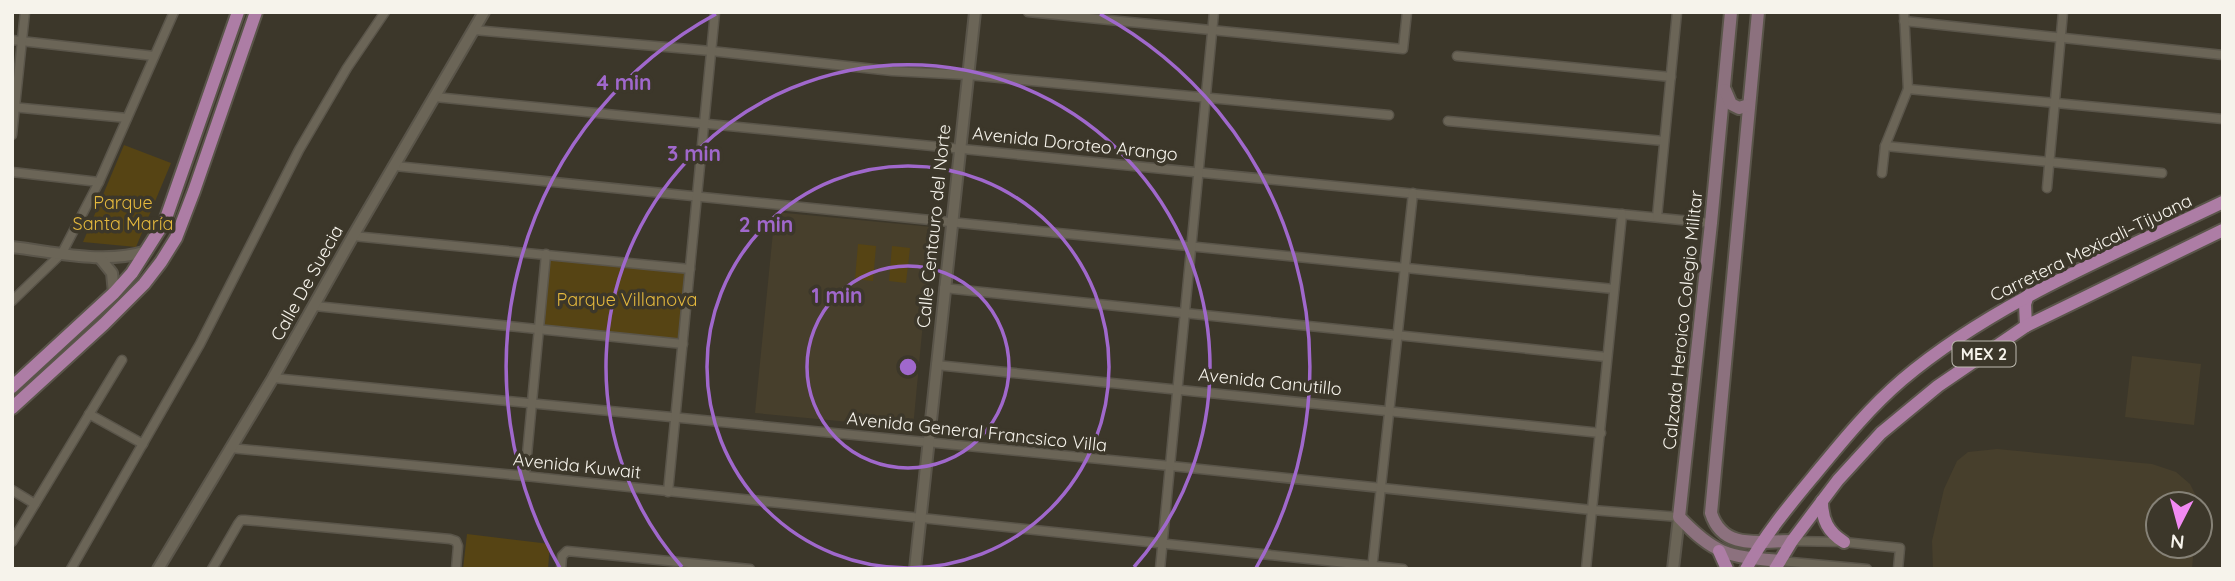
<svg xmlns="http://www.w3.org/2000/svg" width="2235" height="581" viewBox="0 0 2235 581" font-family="Quicksand,sans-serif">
<rect width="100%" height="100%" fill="#3c372a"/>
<g fill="#473f2c">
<polygon points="775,212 932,227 913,428 755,413"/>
<polygon points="2132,356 2201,364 2194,425 2125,417"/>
<polygon points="1997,449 2152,464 2176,472 2190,484 2198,500 2198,504 2158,504 2158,546 2194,546 2192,569 1933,569 1932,541 1944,489 1957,461 1968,452"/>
</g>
<g fill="#564414">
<polygon points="124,145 171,163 136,247 83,242"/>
<polygon points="858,244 876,246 873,281 855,279"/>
<polygon points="892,246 910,248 906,283 889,281"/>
<polygon points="547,255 689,270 682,342 540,327"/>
<polygon points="467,534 550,544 548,569 463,569"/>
</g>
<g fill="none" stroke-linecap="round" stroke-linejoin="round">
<defs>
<g id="minor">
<polyline points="1028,12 1403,49 1407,12"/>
<polyline points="1904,21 2223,55"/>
<polyline points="474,30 711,51 892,71 968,75 1389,115"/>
<polyline points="12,40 154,56"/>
<polyline points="1457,56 1671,77"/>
<polyline points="1908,89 2223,119"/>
<polyline points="435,97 1711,223"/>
<polyline points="12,107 127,118"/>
<polyline points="1448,121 1664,141"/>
<polyline points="12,135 25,12"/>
<polyline points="1885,146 2162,173"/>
<polyline points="395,166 1614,289"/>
<polyline points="12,172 99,182"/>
<polyline points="1882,173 1885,146 1908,89 1904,12"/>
<polyline points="2047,188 2063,12"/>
<polyline points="1657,217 1677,12"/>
<polyline points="353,236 690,269"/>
<polyline points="944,288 1607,357"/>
<polyline points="12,301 62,253 99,182 174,12"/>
<polyline points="315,306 683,344"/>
<polyline points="936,365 1601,433"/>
<polyline points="273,378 1171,466 1592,510 1679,517"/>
<polyline points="89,414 143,444"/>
<polyline points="230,448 525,476 1403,569"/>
<polyline points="525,476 546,254"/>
<polyline points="12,490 35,504"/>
<polyline points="668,492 715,12"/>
<polyline points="1792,541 1844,542 1900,548 1898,569"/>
<polyline points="12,542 122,360"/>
<polyline points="1780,561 1867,569"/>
<polyline points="71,569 200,344 299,150 347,68 385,12"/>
<polyline points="212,569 238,524 241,520 245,520 450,539 456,541 458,546 456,569"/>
<polyline points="561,569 562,556 567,551 750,569"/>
<polyline points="1160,569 1214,12"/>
<polyline points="1372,569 1413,193"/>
<polyline points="1586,569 1622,214"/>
</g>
<g id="tertiary">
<path d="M12 247C56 252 104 265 147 251"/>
<polyline points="100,258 112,273 114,293"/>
<polyline points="158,569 273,378 353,236 484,12"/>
<polyline points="915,569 975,12"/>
<polyline points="1673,569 1679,517"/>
</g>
<g id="secondary">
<path d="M1731 12 1711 223 1679 517C1716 556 1728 556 1780 561"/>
<path d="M1758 12 1711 513C1723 551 1760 541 1792 541"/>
<polyline points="1725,90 1731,104 1739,108 1749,105"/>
</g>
<g id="primary">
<polyline points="2026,326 2025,304 2028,295"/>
<polyline points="12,387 114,293 132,273 165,221 238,12"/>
<polyline points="12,408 104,324 144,284 161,262 176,238 194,191 256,12"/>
<path d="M1822 501C1822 520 1828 532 1844 542"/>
<polyline points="1719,551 1727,569"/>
<path d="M1746 569C1764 536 1788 507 1812 478 1840 444 1868 409 1902 380 1996 301 2113 255 2223 202"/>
<polyline points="1775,569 1792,541 1838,480 1881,433 1938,386 2026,326 2223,230"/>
</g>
</defs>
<use href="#minor" stroke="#5a554a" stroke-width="11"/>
<use href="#tertiary" stroke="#5a554a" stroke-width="14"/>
<use href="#secondary" stroke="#5a554a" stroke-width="16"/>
<use href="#primary" stroke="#5a554a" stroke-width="16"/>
<use href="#minor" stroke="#6b6557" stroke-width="8"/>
<use href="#tertiary" stroke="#6b6557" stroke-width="10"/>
<use href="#secondary" stroke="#8c717e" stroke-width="12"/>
<use href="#primary" stroke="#ad7da5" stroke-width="12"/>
</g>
<g fill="none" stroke="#a068cc" stroke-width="3.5">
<circle cx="908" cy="367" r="101"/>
<circle cx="908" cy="367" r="201"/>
<path d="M682 567A302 302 0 1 1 1134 567"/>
<path d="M560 568A402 402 0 0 1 716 14M1100 14A402 402 0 0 1 1256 568"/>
</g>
<g text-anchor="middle" stroke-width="7" stroke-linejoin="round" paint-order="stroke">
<rect fill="#3c372a" stroke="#bebbb1" stroke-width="2" x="1952.5" y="341.5" width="63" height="25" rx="5"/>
<g font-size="16" font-weight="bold" fill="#f6f3eb">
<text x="1984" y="360">MEX 2</text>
</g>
<g font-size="18" fill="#f6f3eb" stroke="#3c372a">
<text transform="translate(1075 144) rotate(6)" y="6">Avenida Doroteo Arango</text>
<text transform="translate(934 226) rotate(-84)" y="6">Calle Centauro del Norte</text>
<text transform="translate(2091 248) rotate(-26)" y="6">Carretera Mexicali–Tijuana</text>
<text transform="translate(307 283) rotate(-61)" y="6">Calle De Suecia</text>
<text transform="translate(1683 320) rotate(-84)" y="6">Calzada Heroico Colegio Militar</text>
<text transform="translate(1270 382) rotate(6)" y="6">Avenida Canutillo</text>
<text transform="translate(977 432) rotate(6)" y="6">Avenida General Francsico Villa</text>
<text transform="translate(577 466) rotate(6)" y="6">Avenida Kuwait</text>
</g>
<g font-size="18" fill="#e4b83d" stroke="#3c372a">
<text x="123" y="209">Parque<tspan x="123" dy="21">Santa María</tspan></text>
<text x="627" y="306">Parque Villanova</text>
</g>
</g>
<circle cx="908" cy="367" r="10" fill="#a068cc" stroke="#3c372a" stroke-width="3.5"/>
<g font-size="21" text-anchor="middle" font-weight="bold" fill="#a068cc" stroke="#3c372a" stroke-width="7" stroke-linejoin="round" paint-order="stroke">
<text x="624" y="90">4 min</text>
<text x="694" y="161">3 min</text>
<text x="766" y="232">2 min</text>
<text x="837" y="303">1 min</text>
</g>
<rect width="2235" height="581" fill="none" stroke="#f6f3eb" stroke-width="28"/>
<g transform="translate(2179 525) rotate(186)"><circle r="33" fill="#3c372a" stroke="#868277" stroke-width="2"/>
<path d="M0-5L12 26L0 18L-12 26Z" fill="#f28af3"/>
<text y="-10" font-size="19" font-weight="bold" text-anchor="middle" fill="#f6f3eb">N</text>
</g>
</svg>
